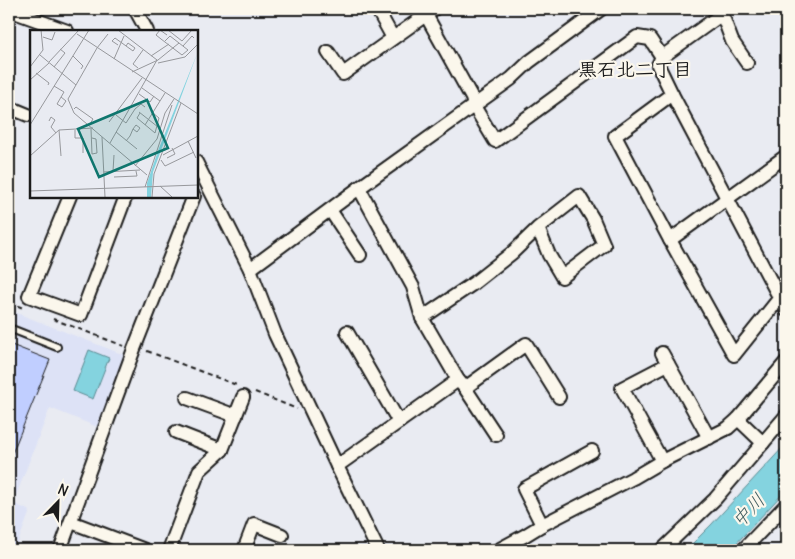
<svg xmlns="http://www.w3.org/2000/svg" width="795" height="559" viewBox="0 0 795 559" font-family="Delius,'Klee One',sans-serif">
<rect width="100%" height="100%" fill="#e9ebf2"/>
<filter id="ink" filterUnits="userSpaceOnUse"><feTurbulence type="fractalNoise" baseFrequency=".02" numOctaves="2"/><feDisplacementMap in="SourceGraphic" scale="10" xChannelSelector="R" yChannelSelector="G"/><feConvolveMatrix kernelMatrix="1 2 1 2 8 2 1 2 1" color-interpolation-filters="sRGB"/></filter>
<g filter="url(#ink)">
<polygon fill="#dde2f6" points="9,310 127,356 100,428 50,408 13,503 30,511 15,550 9,550"/>
<g fill="#84d3df" stroke="#5a8a91">
<polygon points="89,350 109,358 93,399 73,391"/>
<polygon points="786,444 786,490 730,550 686,550 711,525"/>
</g>
<polygon fill="#c0ceff" stroke="#1c1c1c" points="9,344 50,360 9,461 9,414 14,401 9,399"/>
<g fill="none" stroke-linecap="round" stroke-linejoin="round">
<defs>
<polyline id="lane" points="9,328 57,347"/>
<g id="street">
<polyline points="135,9 147,31"/>
<polyline points="377,9 393,38"/>
<polyline points="9,10 67,31"/>
<polyline points="426,15 472,98 474,106 495,141 637,37 650,39 662,57 722,14 732,41 747,63"/>
<polyline points="328,52 343,74 434,9"/>
<polyline points="662,57 658,65 672,94 786,310"/>
<polyline points="672,94 615,136 670,240 734,355 786,290"/>
<polyline points="11,108 28,115"/>
<polyline points="196,162 250,269 275,334 337,466 378,550"/>
<polyline points="359,188 413,287 422,318 458,380 465,388 496,435"/>
<polyline points="70,196 29,296 81,315 126,196"/>
<polyline points="330,210 360,255"/>
<polyline points="670,240 786,156"/>
<polyline points="250,269 359,188 511,79 529,62 601,9"/>
<polyline points="422,318 474,283 512,253 538,228 579,196 593,219 604,245 562,277 549,255 538,228"/>
<polyline points="347,332 399,422"/>
<polyline points="662,353 709,438"/>
<polyline points="465,388 526,344 559,397"/>
<polyline points="187,398 236,416"/>
<polyline points="738,419 763,443"/>
<polyline points="176,432 222,450"/>
<polyline points="662,461 622,388 668,364"/>
<polyline points="337,466 458,380"/>
<polyline points="71,522 145,550"/>
<polyline points="542,525 524,489 592,451"/>
<polyline points="60,550 134,349 194,196"/>
<polyline points="169,550 199,471 222,450 243,397"/>
<polyline points="244,550 254,524 282,535"/>
<polyline points="498,550 524,536 542,525 633,478 662,461 728,428 738,419 786,362"/>
<polyline points="662,550 715,499 786,416"/>
<polyline points="743,550 786,505"/>
</g>
</defs>
<use href="#lane" stroke="#1c1c1c" stroke-width="10"/>
<use href="#street" stroke="#1c1c1c" stroke-width="16"/>
<g stroke="#1c1c1c" stroke-width="2" stroke-dasharray="5 4" stroke-linecap="butt">
<polyline points="9,302 23,308"/>
<polyline points="53,319 124,346"/>
<polyline points="147,351 239,386"/>
<polyline points="255,392 297,409"/>
</g>
<use href="#lane" stroke="#fbf7ec" stroke-width="6"/>
<use href="#street" stroke="#fbf7ec" stroke-width="12"/>
</g>
</g>
<g text-anchor="middle" stroke-width="4.5" stroke-linejoin="round" paint-order="stroke">
<g font-size="19" font-weight="bold" fill="#1c1c1c" stroke="#fbf7ec">
<text x="635" y="76">黒石北二丁目</text>
</g>
<g font-size="19" font-style="italic" fill="#405c60" stroke="#fbf7ec">
<text transform="translate(748 510) rotate(-46)" y="7">中川</text>
</g>
</g>
<g transform="translate(30 30)">
<rect width="168" height="168" fill="#e9ebf2"/>
<path d="M167 24 123 142 121 167H117V153L129 118Z" fill="#84d3df"/>
<path fill="none" stroke="#97989c" stroke-width="1" d="M88 0 127 30M138 0 152 11 162 0M47 4 168 84M13 7 22 10 25 2M135 11 140 6 158 20 152 25 131 9 126 5 130 0 137 5M88 15 82 11 85 8 103 21M96 16 98 13 105 18 103 21M153 16 162 6 164 8M67 18 38 69 44 83 117 145M67 18 78 4M10 25 46 55M43 26 53 36 51 39M121 26 139 14M84 29 94 6M19 32 49 0M128 33 155 27 168 14M0 37 13 20 11 0M24 37 35 23 30 19M108 38 103 34 113 20M102 42 128 30 149 13M6 43 19 53 18 55M0 50 19 33M24 56 34 62 27 74 32 77 36 71 31 67M112 58 130 71M109 64 120 72 124 66M44 79 46 77 63 89 60 94M109 82 128 97M110 83 107 88 125 103 129 88 123 83M86 85 96 93 105 79 111 74 115 77M19 91 21 87 25 90 21 97 26 103M79 92 112 48M0 95 59 0M115 95 135 63M61 99 62 124 67 123 66 109 62 108M29 100 31 126M45 100V108H53V123M86 102 107 119M72 107 75 167M96 111 100 106 103 99 106 95 110 98 107 102 103 99M158 111 166 128M80 113 127 30M133 125 168 106M0 126 29 100 63 98M137 128 145 124 142 118M131 130 135 136 164 122M105 136 127 109 135 83 144 69M83 141 84 125M74 142 110 140M84 147 107 146 106 141M130 156 142 167M115 157 142 75M0 161 168 155M122 167 124 144 151 73"/>
<path fill="#0f766e" fill-opacity="0.15" stroke="#0f766e" stroke-width="2.5" d="M117 70 138 118 69 147 48 99Z"/>
<rect width="168" height="168" fill="none" stroke="#1c1c1c" stroke-width="2.5"/>
</g>
<rect width="795" height="559" fill="none" stroke="#fbf7ec" stroke-width="30"/>
<rect x="15" y="15" width="765" height="529" fill="none" stroke="#1c1c1c" stroke-width="2" filter="url(#ink)"/>
<g transform="translate(58 502) rotate(23)" stroke="#fbf7ec" stroke-width="4" paint-order="stroke">
<path d="M0-4L9 19L0 12L-9 19Z" fill="#1c1c1c"/>
<text y="-8" font-size="14" font-weight="bold" text-anchor="middle" fill="#1c1c1c">N</text>
</g>
</svg>
